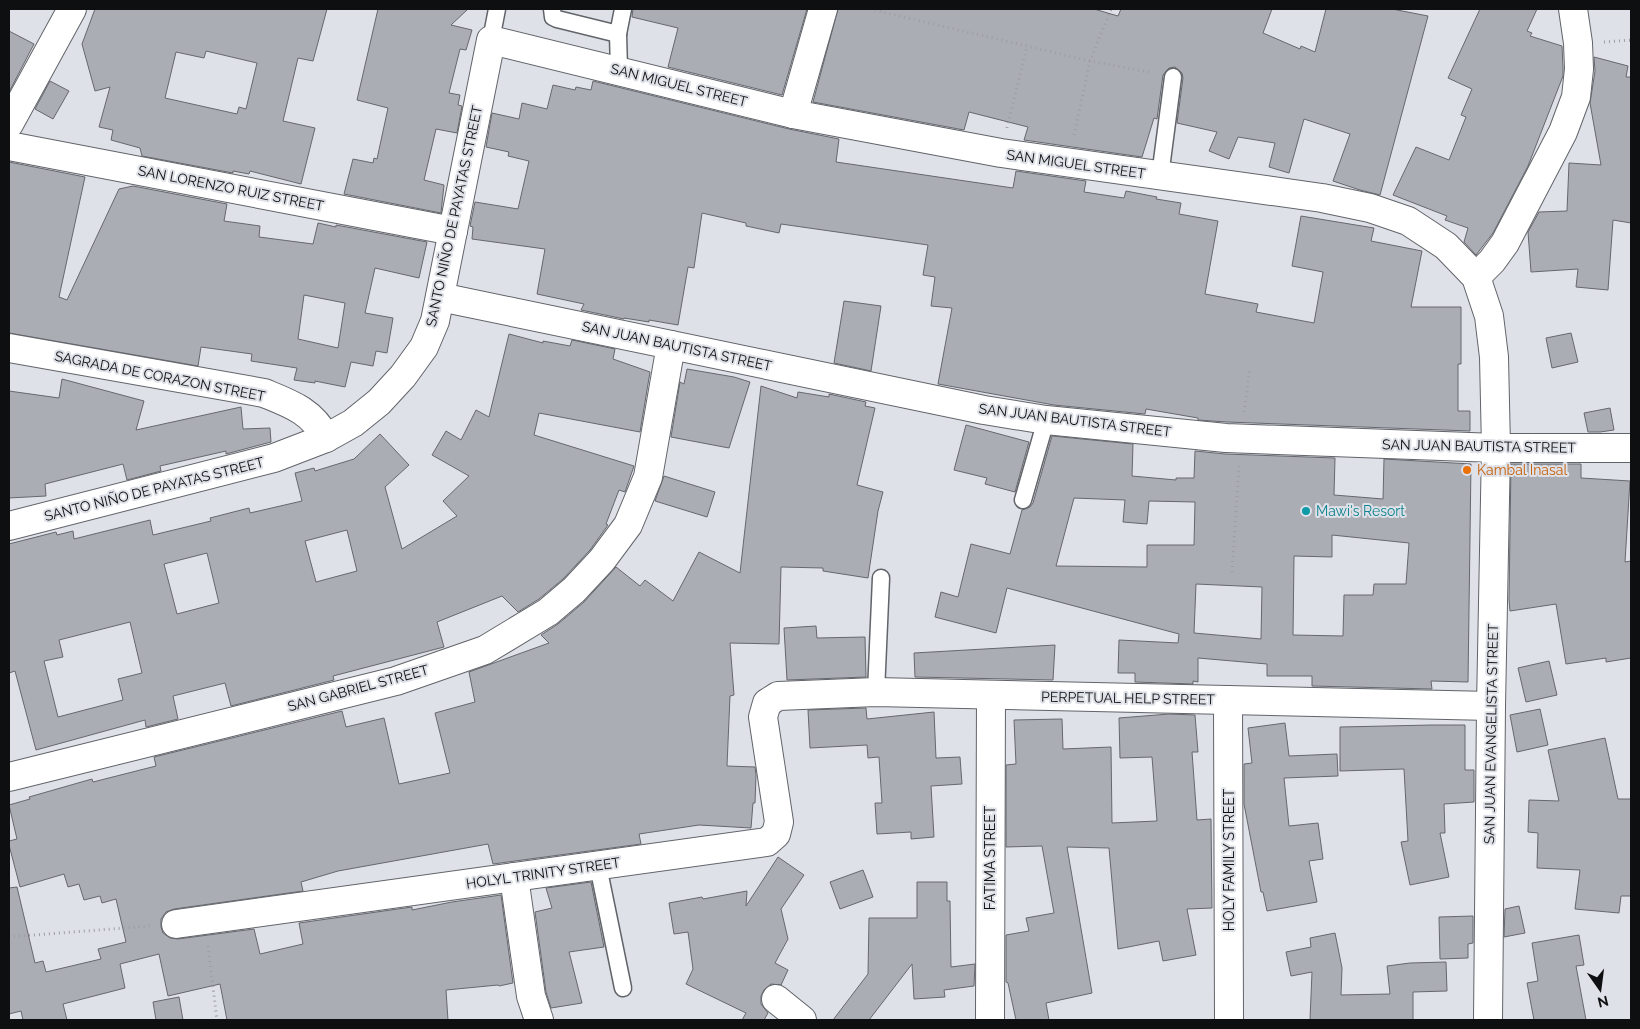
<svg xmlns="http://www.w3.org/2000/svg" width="1640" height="1029" viewBox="0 0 1640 1029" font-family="Raleway,sans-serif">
<rect width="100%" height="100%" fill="#dfe1e8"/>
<g fill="#aaadb3" stroke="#66686e" fill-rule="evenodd">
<path d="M95 9H327L313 61 298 58 283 121 315 128 301 184 250 171 249 174 233 171V173L142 156 140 148 111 140 113 130 99 127 110 87 95 91 82 44ZM206 51 257 63 246 109 239 107 237 114 165 98 176 52 204 58Z"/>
<polygon points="378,9 468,9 451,25 472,30 466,50 460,49 449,93 460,95 458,105 462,106 457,133 436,129 424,180 444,185 441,213 344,194 353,159 373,163 374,158 377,159 388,108 357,100"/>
<polygon points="633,9 807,9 782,95 668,67 678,28 632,17"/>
<polygon points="838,9 1094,9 1118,16 1121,9 1272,9 1263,33 1300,49 1301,46 1315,52 1326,9 1392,9 1428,16 1380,195 1360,190 1333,181 1350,134 1304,119 1289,173 1269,167 1275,143 1238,137 1229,159 1209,151 1217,132 1177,123 1183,78 1182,73 1175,67 1169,68 1163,75 1157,119 1154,118 1142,157 1024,140 1028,127 969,112 964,130 813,102"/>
<polygon points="1480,9 1537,9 1527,31 1532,33 1530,36 1562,46 1563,68 1563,76 1528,166 1493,233 1476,255 1464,242 1468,228 1445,220 1447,216 1393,195 1416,147 1449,160 1466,117 1461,115 1472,89 1448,78"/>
<polygon points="9,31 34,44 9,92"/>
<polygon points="1594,57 1628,66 1626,77 1631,77 1631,223 1613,220 1608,290 1576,287 1578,269 1531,272 1528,232 1539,212 1567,211 1569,163 1601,165 1590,103 1595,71"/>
<polygon points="50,81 69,91 53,119 35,109"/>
<polygon points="593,81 789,129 839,139 836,162 1013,188 1016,171 1086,181 1084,192 1124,198 1126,191 1157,197 1156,199 1181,203 1179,214 1218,221 1205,294 1258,304 1256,312 1314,323 1323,272 1292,266 1301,216 1374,228 1371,241 1422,251 1411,307 1461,307 1461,364 1458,364 1458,411 1470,411 1470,431 1227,422 1198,420 1198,418 1146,409 1145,414 1054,405 938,384 952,308 931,306 935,277 923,275 928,245 781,224 779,233 746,226 746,223 702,213 694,268 688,267 678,325 649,320 649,322 624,318 624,319 581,310 584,304 537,294 545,249 472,239 473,227 470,226 475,202 518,209 529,161 508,156 509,152 486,147 492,113 519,119 522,103 547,109 553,85 575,90 576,87 591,90"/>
<path d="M9 162 85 177 59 297 67 300 119 189 133 186 227 204 224 221 260 226 259 237 313 244 318 223 336 227V225L427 242 419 278 375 268 365 313 393 318 387 353 376 351 373 366 351 362 345 387 315 381V383L294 380 297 368 251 361 252 354 201 347 198 366 9 333ZM304 295 345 303 338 348 298 339Z"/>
<polygon points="844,301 881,306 871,371 834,363"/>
<polygon points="1571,333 1578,362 1552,368 1546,338"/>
<path d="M509 334 543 343V341L570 346 572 340 615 349 613 359 650 372 640 432 539 413 534 435 634 466 625 492 619 490 606 524 608 525 590 550 563 579 539 599 518 612 502 596 437 622 444 647 333 676 334 680 231 706 225 683 173 696 178 719 146 727 145 720 36 750 15 671 9 673V544L56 532 57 535 73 531 74 539 150 520 153 535 211 521 210 518 249 508 250 513 302 501 295 473 314 468 315 471 354 459 380 434 409 465 385 487 402 549 457 516 443 501 469 476 432 455 446 431 461 440 476 410 489 417ZM347 530 357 571 316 582 305 541ZM207 553 219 603 177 614 164 564ZM130 622 142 673 118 679 123 700 58 717 44 661 63 657 59 640Z"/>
<polygon points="687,369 734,377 750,382 729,448 671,437 680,382 684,384"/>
<polygon points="62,379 144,401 136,430 241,407 243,429 270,428 271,442 226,454 226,451 160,466 161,471 127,480 123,464 45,484 46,496 9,498 9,391 59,398"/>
<polygon points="761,386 797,398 798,392 829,397 829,394 866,402 865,406 875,408 857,485 883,492 878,511 868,578 823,571 823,568 781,567 779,644 730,643 734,695 730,696 727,766 755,767 756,775 755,803 753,803 751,828 699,825 639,834 641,844 493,864 488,844 338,871 301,882 303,891 174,909 166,912 161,919 161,927 163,933 170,938 178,939 254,929 260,954 303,944 299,923 412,907 412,910 452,902 501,895 513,983 499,986 498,985 446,990 448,1020 227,1020 220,984 168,996 159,954 120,964 125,988 63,1004 67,1020 23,1020 21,1011 9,1014 9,888 17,887 35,963 43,961 46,972 101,959 98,949 126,942 116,899 102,903 100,896 84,900 79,884 68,887 64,874 20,887 9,845 9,841 17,839 9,805 30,799 29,797 92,779 93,782 156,766 154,757 342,711 346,727 384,718 399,784 450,773 435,713 475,702 469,672 549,643 541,635 558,624 584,602 616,567 640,586 645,580 673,601 699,552 740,573"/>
<polygon points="1610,408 1614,430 1600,432 1588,432 1584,413"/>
<polygon points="966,425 1029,442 1015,492 985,484 987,478 954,470"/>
<path d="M1052 436 1133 444 1132 476 1176 480V478H1194L1195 451 1225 454 1335 458 1334 495 1383 499 1384 459 1471 464 1468 682 1431 681 1432 689 1312 686V676H1267V664L1198 658V682L1193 681V684L1135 682V673H1118L1119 640 1178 643 1179 634 1007 588 996 633 935 617 941 592 958 597 971 544 1010 554 1022 510 1030 507 1033 503ZM1074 498 1125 500 1123 522 1147 524 1149 501 1195 502 1194 545H1147V567L1056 566ZM1332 535 1409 543 1406 584H1374L1373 595H1344L1343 636 1293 635 1294 556 1332 557ZM1196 584 1262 587 1261 639 1194 633Z"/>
<polygon points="1511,464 1581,464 1581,478 1630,481 1625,562 1631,561 1631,658 1606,662 1606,658 1566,664 1556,604 1510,611 1509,600"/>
<polygon points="664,476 715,492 707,517 655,501"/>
<polygon points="816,626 817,638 865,637 866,677 787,680 784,628"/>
<polygon points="1055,645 1053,680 915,677 914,653"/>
<polygon points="1549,661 1557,695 1526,702 1518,668"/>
<polygon points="866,708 867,719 934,712 936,758 960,757 962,784 931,786 934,837 911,839 911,832 877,834 875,803 882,803 879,757 868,758 867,745 810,748 808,710"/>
<polygon points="1540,709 1548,745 1517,752 1510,715"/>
<polygon points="1169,714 1195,715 1198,752 1192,752 1197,820 1211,819 1212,908 1187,909 1196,955 1163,961 1159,941 1118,949 1109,848 1067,847 1092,993 1046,1003 1049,1020 1016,1020 1008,983 1006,982 1006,935 1029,931 1026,918 1054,913 1042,846 1006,847 1006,765 1016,764 1014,720 1062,719 1063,749 1111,747 1112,823 1157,821 1152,757 1120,758 1119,718"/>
<polygon points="1285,723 1289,756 1337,754 1338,776 1284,778 1289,826 1318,823 1323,859 1309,861 1317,902 1267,911 1263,892 1261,892 1244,804 1244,764 1252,763 1248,728"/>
<polygon points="1432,725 1465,725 1465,770 1474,770 1474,802 1444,804 1445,833 1440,833 1449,877 1410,885 1401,842 1408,841 1404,769 1340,771 1340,727"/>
<polygon points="1605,738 1618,799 1631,799 1631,896 1621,896 1619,913 1575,909 1580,870 1537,868 1538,833 1528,832 1529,800 1559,801 1548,750"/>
<polygon points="778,857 804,875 781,909 788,939 775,963 788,970 781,985 771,984 764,990 761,996 761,1004 768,1013 764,1020 742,1020 746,1013 686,984 693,969 688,932 674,934 669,903 702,897 703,899 747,891 746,906"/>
<polygon points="863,870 873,897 840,909 830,882"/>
<polygon points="591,882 604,947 569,952 582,1003 551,1008 546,992 535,912 552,908 546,888"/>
<polygon points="917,882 947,882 947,901 950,901 951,967 975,964 974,986 944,990 945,997 914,999 912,964 869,1020 833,1020 868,974 869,918 917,918"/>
<polygon points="1519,906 1525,933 1504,937 1505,909"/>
<polygon points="1473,916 1473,943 1468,944 1468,958 1440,959 1439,917"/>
<polygon points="1335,933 1342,968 1341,995 1390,994 1387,966 1410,963 1446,962 1447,991 1413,992 1413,1020 1310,1020 1312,972 1291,976 1286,952 1311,947 1310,938"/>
<polygon points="1579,935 1584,965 1576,966 1586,1020 1534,1020 1527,983 1538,981 1532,943"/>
<polygon points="179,997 183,1020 156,1020 153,1002"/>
</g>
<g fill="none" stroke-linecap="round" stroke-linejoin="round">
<defs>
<g id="lane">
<polyline points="552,9 553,17 557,19 618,34"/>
<polyline points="491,40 497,9"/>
<polyline points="619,70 618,34 623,9"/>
<polyline points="1160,176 1173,77"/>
<polyline points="1023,500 1046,420"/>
<polyline points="876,692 881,578"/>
<polyline points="598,866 623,988"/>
</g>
<g id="street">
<polyline points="793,114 823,9"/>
<polyline points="9,124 72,9"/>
<polyline points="9,146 453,231"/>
<polyline points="1476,277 1492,261 1505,243 1563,132 1576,97 1579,69 1578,43 1573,9"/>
<polyline points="440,297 984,410 1046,420 1226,438 1496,448 1631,448"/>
<path d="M9 348 264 393C291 404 312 411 326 438"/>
<polyline points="9,526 274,458 326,438 353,423 379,402 403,376 424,347 435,321 491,40 793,114 1001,153 1322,198 1370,208 1408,221 1446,246 1476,277 1489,316 1494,357 1496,448 1491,706 1488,1020"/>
<polyline points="1228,700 1229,1020"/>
<polyline points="9,777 396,681 485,650 548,612 574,590 602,560 628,525 648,477 671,345"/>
<polyline points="514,877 531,996 539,1020"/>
<polyline points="176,924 767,842 776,834 779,822 763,717 767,703 778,696 876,692 1491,706"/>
<polyline points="776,999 802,1020"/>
<polyline points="990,1020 991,695"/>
</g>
</defs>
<use href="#lane" stroke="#616469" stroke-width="19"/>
<use href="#street" stroke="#616469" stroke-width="30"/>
<g stroke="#9d9ea4" stroke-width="3" stroke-dasharray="1 4" stroke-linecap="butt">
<polyline points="870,9 1090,61 1153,73"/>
<polyline points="1604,42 1631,40"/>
<polyline points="1007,128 1027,46"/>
<polyline points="1074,135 1090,61 1111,9"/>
<polyline points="1244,412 1250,368"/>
<polyline points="1232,572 1239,466"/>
<polyline points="9,937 150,926"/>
<polyline points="208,946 217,1020"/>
</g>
<use href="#lane" stroke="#fff" stroke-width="16"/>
<use href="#street" stroke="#fff" stroke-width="28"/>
</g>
<circle fill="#e8710a" stroke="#dfe1e8" stroke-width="2" cx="1467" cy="470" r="5"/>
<circle fill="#0f9aa8" stroke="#dfe1e8" stroke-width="2" cx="1306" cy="511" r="5"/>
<g text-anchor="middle" stroke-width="4" stroke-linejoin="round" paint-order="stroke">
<g font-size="14" fill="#0e0f11" stroke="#dfe1e8">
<text transform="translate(679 85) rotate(14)" y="5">SAN MIGUEL STREET</text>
<text transform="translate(1076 164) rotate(8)" y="5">SAN MIGUEL STREET</text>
<text transform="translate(231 188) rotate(11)" y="5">SAN LORENZO RUIZ STREET</text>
<text transform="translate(454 216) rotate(-78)" y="5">SANTO NIÑO DE PAYATAS STREET</text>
<text transform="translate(677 346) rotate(12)" y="5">SAN JUAN BAUTISTA STREET</text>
<text transform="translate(160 376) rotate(11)" y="5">SAGRADA DE CORAZON STREET</text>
<text transform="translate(1075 420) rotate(7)" y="5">SAN JUAN BAUTISTA STREET</text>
<text transform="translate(1479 446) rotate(1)" y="5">SAN JUAN BAUTISTA STREET</text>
<text transform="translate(154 489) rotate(-14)" y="5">SANTO NIÑO DE PAYATAS STREET</text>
<text transform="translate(358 688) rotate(-15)" y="5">SAN GABRIEL STREET</text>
<text transform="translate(1128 698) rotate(1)" y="5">PERPETUAL HELP STREET</text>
<text transform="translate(1491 734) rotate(-89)" y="5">SAN JUAN EVANGELISTA STREET</text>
<text transform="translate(990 858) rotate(-90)" y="5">FATIMA STREET</text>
<text transform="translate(1229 860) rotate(-90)" y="5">HOLY FAMILY STREET</text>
<text transform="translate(543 873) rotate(-8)" y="5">HOLYL TRINITY STREET</text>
</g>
<g font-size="14" fill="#c56008" stroke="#dfe1e8" text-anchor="start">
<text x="1477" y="475">Kambal Inasal</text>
</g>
<g font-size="14" fill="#0d838f" stroke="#dfe1e8" text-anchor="start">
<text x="1316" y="516">Mawi's Resort</text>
</g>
</g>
<rect width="1640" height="1029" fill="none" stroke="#0e0f11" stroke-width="20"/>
<g transform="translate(1600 989) rotate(166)" stroke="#dfe1e8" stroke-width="4" paint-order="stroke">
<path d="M0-4L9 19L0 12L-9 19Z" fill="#0e0f11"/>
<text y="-8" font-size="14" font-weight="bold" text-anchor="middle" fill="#0e0f11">N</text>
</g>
</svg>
